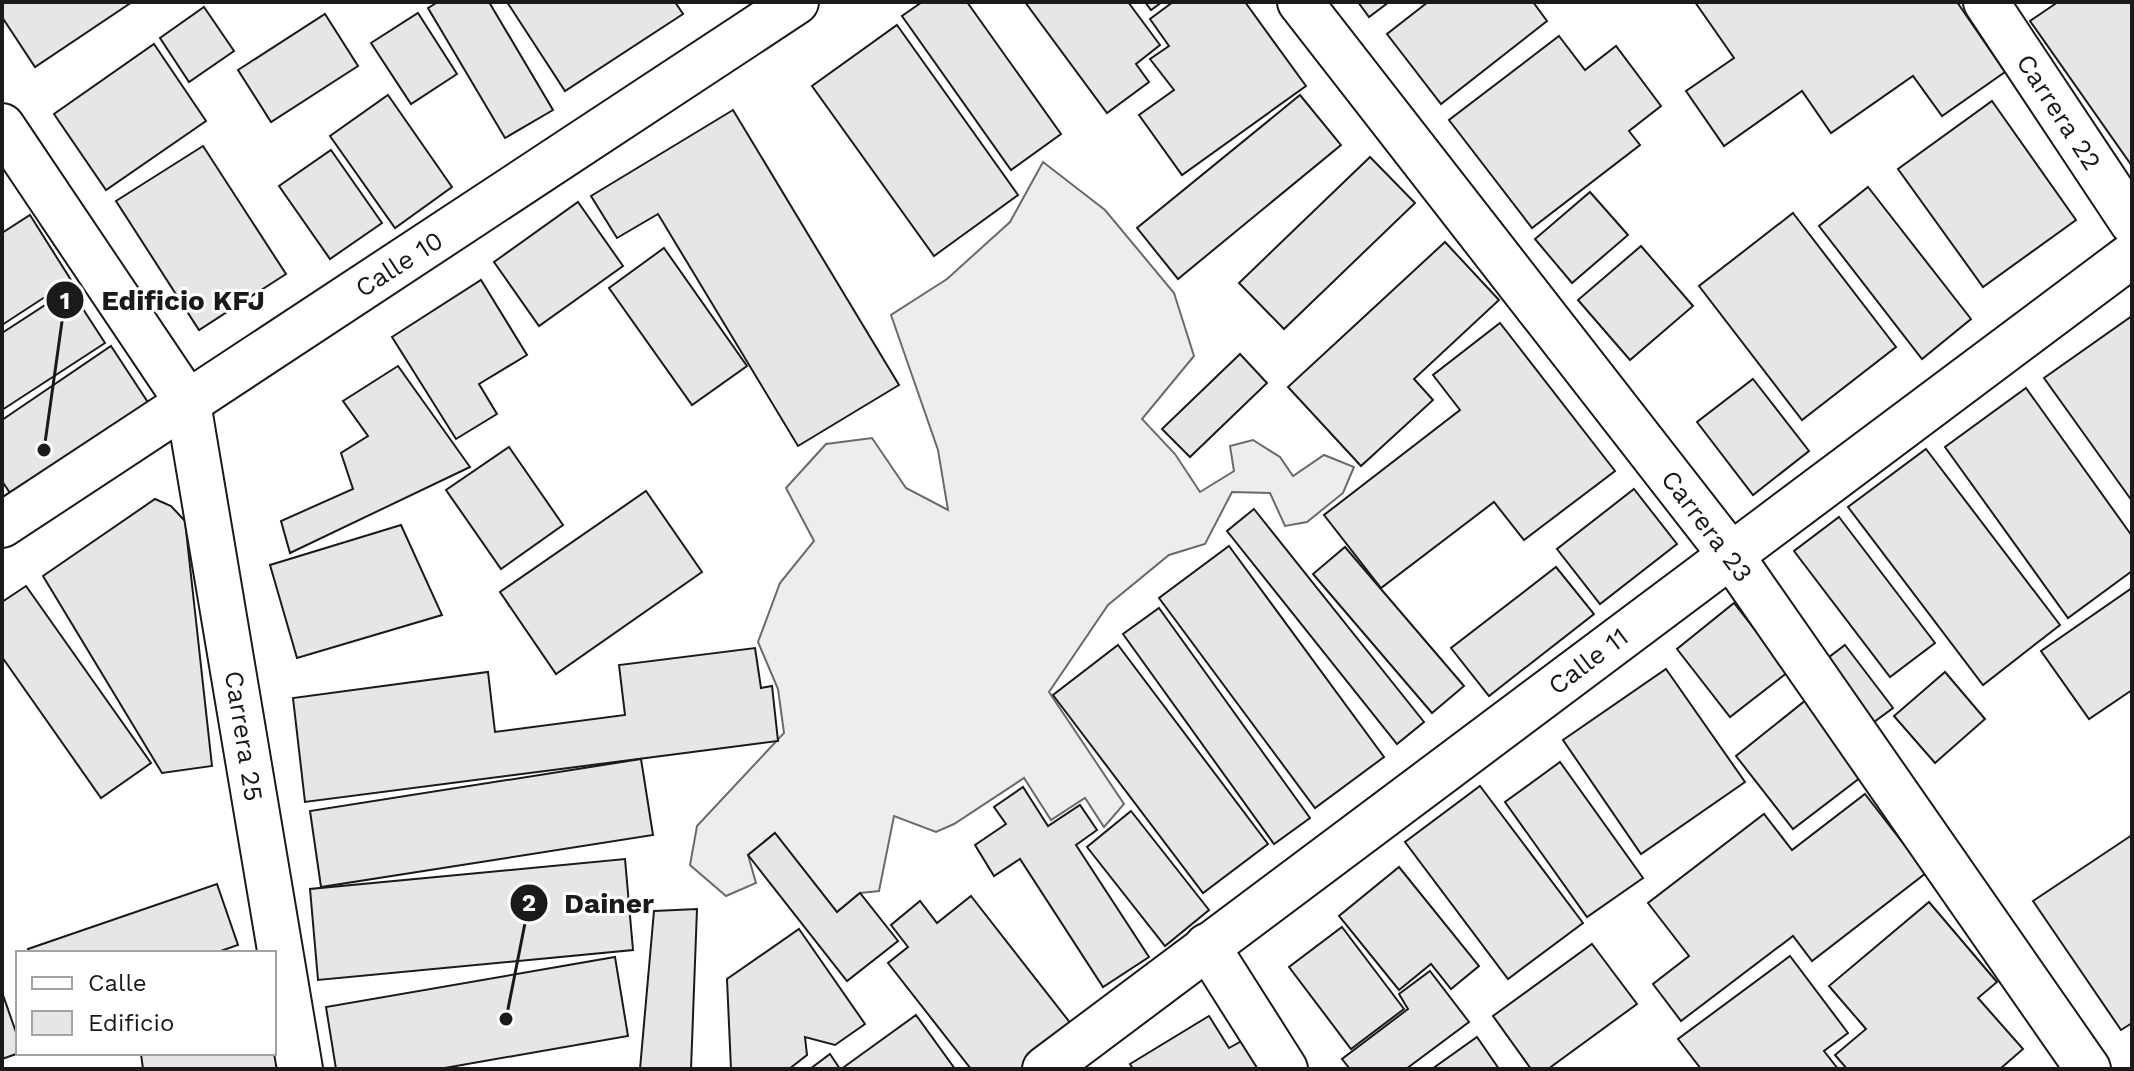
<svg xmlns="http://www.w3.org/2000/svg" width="2134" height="1071" viewBox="0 0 2134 1071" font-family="'Work Sans',sans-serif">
<rect width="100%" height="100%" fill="#fff"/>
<polygon fill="#ededed" stroke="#6a6a6a" stroke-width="2" points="1043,162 1105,210 1174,293 1194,356 1142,419 1175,454 1200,492 1234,471 1230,446 1253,440 1280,457 1293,476 1324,455 1354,467 1343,493 1307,522 1285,526 1270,493 1232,492 1205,544 1169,555 1108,605 1049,692 1124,804 1104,827 1085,798 1051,820 1024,778 954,824 936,832 894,816 879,891 860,893 837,912 775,833 748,855 756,883 726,896 690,865 697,826 784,733 778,689 758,642 780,583 814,541 786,488 826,444 872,438 906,488 948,510 938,450 891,315 947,279 1010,222"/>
<g fill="#e6e6e6" stroke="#1a1a1a" stroke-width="2">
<polygon points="2,2 132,2 35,67 2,17"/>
<polygon points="438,2 489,2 553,110 505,138 428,8"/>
<polygon points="507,2 675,2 683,14 565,91"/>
<polygon points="922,2 967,2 1061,134 1011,170 902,16"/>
<polygon points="1025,2 1128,2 1160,45 1136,64 1149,82 1107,113"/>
<polygon points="1145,2 1162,2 1151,10"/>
<polygon points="1173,2 1245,2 1306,86 1182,175 1139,115 1174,90 1150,59 1169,46 1150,19"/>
<polygon points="1358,2 1389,2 1369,17"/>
<polygon points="1428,2 1533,2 1547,21 1441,104 1387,34"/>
<polygon points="1695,2 1957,2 2005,72 1942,116 1913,76 1831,133 1802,91 1724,146 1686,91 1734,58"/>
<polygon points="2058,2 2132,2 2132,166 2030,21"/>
<polygon points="204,7 234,51 189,82 160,38"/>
<polygon points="418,13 457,74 411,104 371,43"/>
<polygon points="325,14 358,66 271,122 238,70"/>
<polygon points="897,25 1018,195 934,256 812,86"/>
<polygon points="1559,36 1585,70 1616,46 1661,106 1629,131 1640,145 1532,228 1449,120"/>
<polygon points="154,44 206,121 106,190 54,114"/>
<polygon points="388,95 452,187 395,228 330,136"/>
<polygon points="1300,95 1341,145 1178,279 1137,228"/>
<polygon points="1992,101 2076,220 1983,287 1898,169"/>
<polygon points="733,110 899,385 798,446 658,214 617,238 591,196"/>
<polygon points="203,146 286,274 199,330 116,201"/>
<polygon points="331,150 382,223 330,259 279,186"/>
<polygon points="1370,157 1415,203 1284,329 1239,283"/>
<polygon points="1868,187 1971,319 1922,359 1819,226"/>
<polygon points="1590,192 1628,235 1572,283 1535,239"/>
<polygon points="578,202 623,266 539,326 494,262"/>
<polygon points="1793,213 1896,347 1802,420 1699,286"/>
<polygon points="30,215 71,280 2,325 2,233"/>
<polygon points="1445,242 1499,300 1414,379 1433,400 1361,466 1288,387"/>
<polygon points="1641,246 1693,306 1630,360 1578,300"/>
<polygon points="664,248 747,366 692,405 609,288"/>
<polygon points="481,280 527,355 479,384 497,414 456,439 392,337"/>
<polygon points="70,289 105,343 2,410 2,333"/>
<polygon points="2132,316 2132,501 2044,378"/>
<polygon points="1500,323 1615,471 1524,540 1494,502 1381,588 1324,515 1460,410 1433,375"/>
<polygon points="111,346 151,407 14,499 2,481 2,420"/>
<polygon points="1240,354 1267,383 1190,457 1162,429"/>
<polygon points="398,366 470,467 290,553 281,521 353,489 341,453 368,436 343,401"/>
<polygon points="1753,379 1809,451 1753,495 1697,422"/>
<polygon points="2026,388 2132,536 2132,571 2068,618 1945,447"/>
<polygon points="509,447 563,525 501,569 446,490"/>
<polygon points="1926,449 2060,625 1983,685 1848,507"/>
<polygon points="1634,489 1677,544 1600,604 1557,549"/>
<polygon points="646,491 702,572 556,674 500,592"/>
<polygon points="155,499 171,506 185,521 212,766 162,773 43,576"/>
<polygon points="1254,509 1424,722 1397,744 1227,531"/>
<polygon points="1839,517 1935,643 1890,677 1794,551"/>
<polygon points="401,525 442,615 297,658 270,565"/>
<polygon points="1229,546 1384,757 1315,808 1159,598"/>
<polygon points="1345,547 1464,686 1432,713 1313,574"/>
<polygon points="1556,567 1594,614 1489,696 1451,648"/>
<polygon points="26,586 151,763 101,798 2,657 2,602"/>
<polygon points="2132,588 2132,690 2089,719 2041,651"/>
<polygon points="1734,603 1788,672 1730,717 1677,649"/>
<polygon points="1159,608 1310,818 1274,844 1123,634"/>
<polygon points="1118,645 1268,844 1203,893 1053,695"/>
<polygon points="1845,645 1893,708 1863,730 1816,667"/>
<polygon points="755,648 761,688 772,686 778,741 305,802 293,698 488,672 495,732 625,715 619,665"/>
<polygon points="1666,669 1745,782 1641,854 1563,740"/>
<polygon points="1945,672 1985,719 1935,763 1894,716"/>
<polygon points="1806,700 1865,774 1793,829 1736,756"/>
<polygon points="641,759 653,835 321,887 310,811"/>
<polygon points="1560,762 1643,878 1587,917 1505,802"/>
<polygon points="1480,786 1583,923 1508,979 1405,842"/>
<polygon points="1023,787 1048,826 1080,805 1097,830 1076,845 1149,957 1103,987 1020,859 994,876 975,845 1006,824 994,807"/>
<polygon points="1865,794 1926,873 1812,961 1793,936 1681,1021 1653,984 1689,956 1648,903 1764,814 1792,850"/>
<polygon points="1131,811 1209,910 1165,946 1087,847"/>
<polygon points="775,833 837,912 860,893 898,941 847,981 748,855"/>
<polygon points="2132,835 2132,1023 2121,1030 2033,901"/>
<polygon points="625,859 633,950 318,980 310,889"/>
<polygon points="1399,867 1479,966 1451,989 1431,964 1399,990 1339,916"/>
<polygon points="217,884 238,945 215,953 29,953 28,949"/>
<polygon points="971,896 1075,1029 1024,1069 971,1069 888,963 908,947 891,925 920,901 937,923"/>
<polygon points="1929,902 1997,982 1978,998 2023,1049 2000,1069 1847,1069 1835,1055 1866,1029 1829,986"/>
<polygon points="697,909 691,1069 640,1069 654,911"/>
<polygon points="1342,927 1404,1009 1351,1049 1289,967"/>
<polygon points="799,929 865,1024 835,1045 805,1037 807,1055 789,1069 731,1069 727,979"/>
<polygon points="1592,944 1637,1004 1548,1069 1531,1069 1493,1016"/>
<polygon points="1790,956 1848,1033 1824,1051 1838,1069 1701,1069 1678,1039"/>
<polygon points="615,957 628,1036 439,1069 336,1069 326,1007"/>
<polygon points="1430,971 1469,1022 1406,1069 1350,1069 1342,1059 1408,1009 1399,994"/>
<polygon points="3,995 18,1038 19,1053 2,1059"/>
<polygon points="916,1015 955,1069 845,1069 844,1067"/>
<polygon points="1209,1016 1229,1048 1247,1038 1266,1069 1133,1069 1130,1064"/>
<polygon points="274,1033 283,1069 143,1069 141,1054 146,1053 274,1053"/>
<polygon points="1477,1037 1499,1069 1432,1069"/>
<polygon points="830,1054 840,1069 810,1069"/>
</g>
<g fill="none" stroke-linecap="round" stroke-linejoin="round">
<defs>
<g id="minor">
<polyline points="1300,2 1730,554 2088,1069"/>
<polyline points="1986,2 2132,222"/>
<polyline points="1207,946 1285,1069"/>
</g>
<g id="tertiary">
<polyline points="2,126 188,403"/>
<polyline points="1045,1069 2132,255"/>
</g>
<g id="secondary">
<polyline points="188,403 300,1069"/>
<polyline points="2,525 796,2"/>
</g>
</defs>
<use href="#minor" stroke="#1a1a1a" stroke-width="48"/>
<use href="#tertiary" stroke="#1a1a1a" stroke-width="48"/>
<use href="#secondary" stroke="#1a1a1a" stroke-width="48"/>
<use href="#minor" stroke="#fff" stroke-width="44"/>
<use href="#tertiary" stroke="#fff" stroke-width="44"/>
<use href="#secondary" stroke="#fff" stroke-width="44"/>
</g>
<g text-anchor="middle" stroke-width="6" stroke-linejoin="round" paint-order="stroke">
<g font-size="26" fill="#1a1a1a" stroke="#fff">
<text transform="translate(2059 112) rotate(57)" y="9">Carrera 22</text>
<text transform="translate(399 264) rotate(-33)" y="9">Calle 10</text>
<text transform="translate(1707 526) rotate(53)" y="9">Carrera 23</text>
<text transform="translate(1588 661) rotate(-37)" y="9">Calle 11</text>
<text transform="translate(244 736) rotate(81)" y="9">Carrera 25</text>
</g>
</g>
<path fill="none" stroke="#1a1a1a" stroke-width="3" d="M44 450L65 300M506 1019L529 903"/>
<g fill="#1a1a1a" stroke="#fff" stroke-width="3">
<circle cx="44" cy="450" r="8"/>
<circle cx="506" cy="1019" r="8"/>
<circle cx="65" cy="300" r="20"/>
<circle cx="529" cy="903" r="20"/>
</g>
<g font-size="24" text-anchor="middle" font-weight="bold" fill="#fff">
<text x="65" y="309">1</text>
<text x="529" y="911">2</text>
</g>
<g font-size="28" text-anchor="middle" font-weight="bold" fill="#1a1a1a" stroke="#fff" stroke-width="6" stroke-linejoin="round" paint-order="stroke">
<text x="183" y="310">Edificio KFJ</text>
<text x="609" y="913">Dainer</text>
</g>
<rect width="2134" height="1071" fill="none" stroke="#1a1a1a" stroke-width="8"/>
<rect x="16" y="951" width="260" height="104" fill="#ffffff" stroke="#a3a3a3" stroke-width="2"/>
<rect x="32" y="977" width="40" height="12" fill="#ffffff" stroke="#a3a3a3" stroke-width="2"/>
<text x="88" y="991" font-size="24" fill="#1a1a1a">Calle</text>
<rect x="32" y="1011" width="40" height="24" fill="#e6e6e6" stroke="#a3a3a3" stroke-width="2"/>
<text x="88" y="1031" font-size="24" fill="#1a1a1a">Edificio</text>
</svg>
